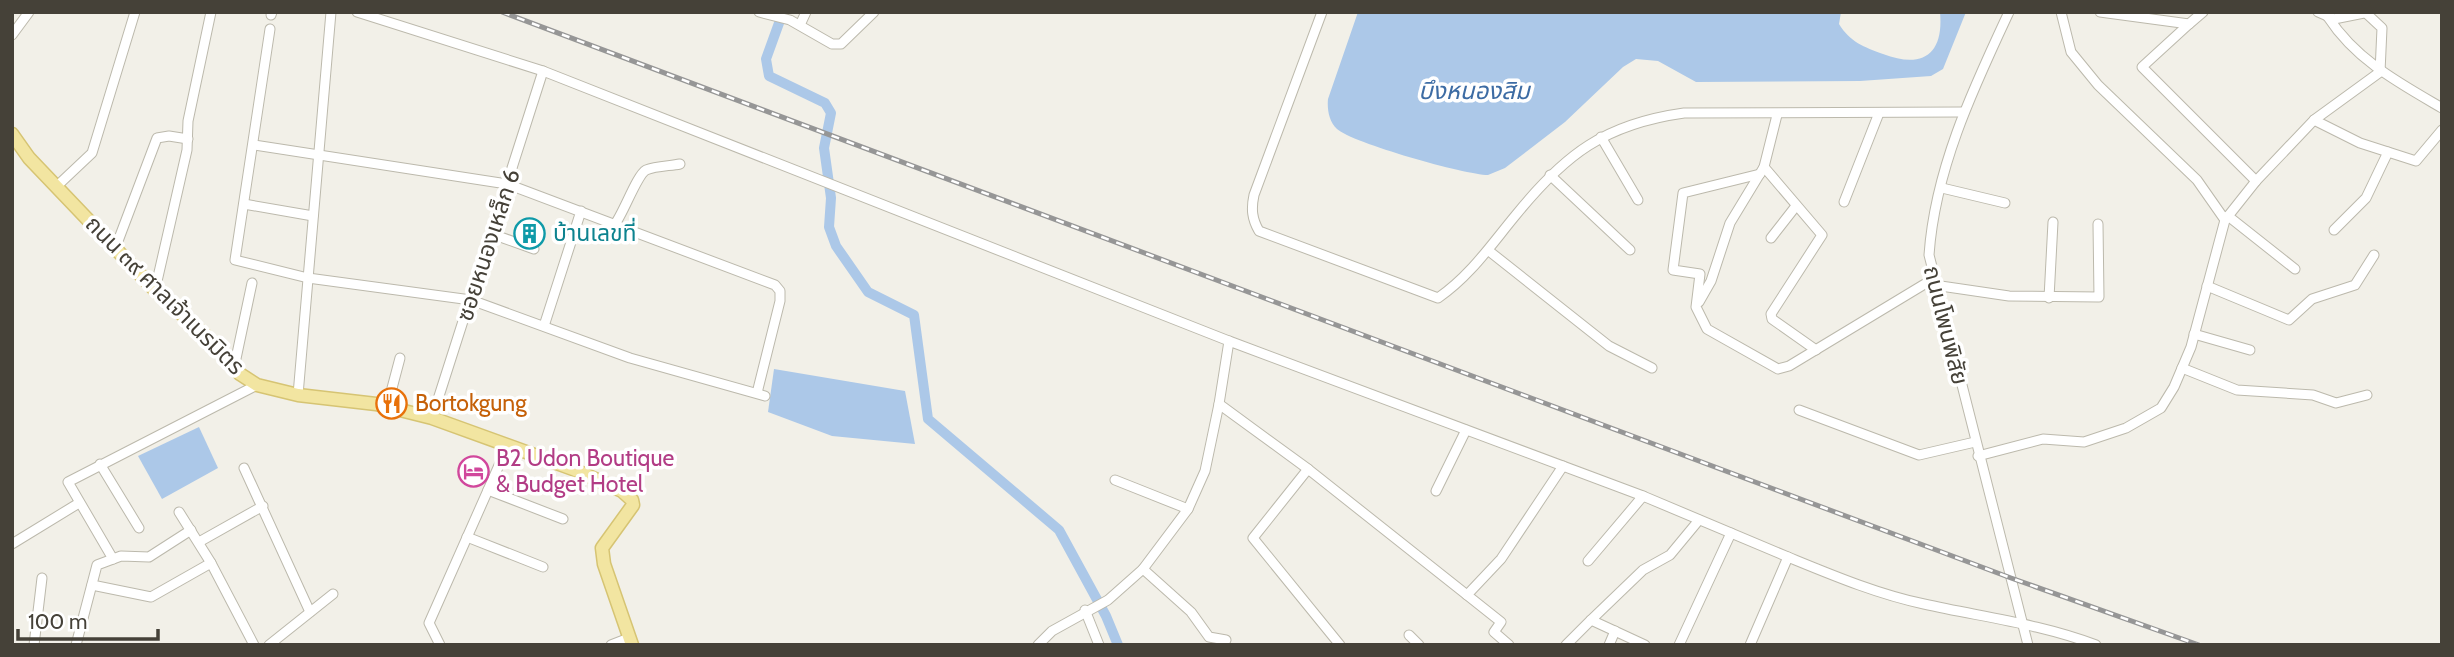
<svg xmlns="http://www.w3.org/2000/svg" width="2454" height="657" viewBox="0 0 2454 657" font-family="Cabin,'Noto Sans Thai',sans-serif">
<rect width="100%" height="100%" fill="#f2f0e8"/>
<g fill="#acc8e8">
<path d="M1358 12H1841L1839 24C1850 42 1864 47 1883 54 1922 69 1944 55 1940 12H1966L1943 69 1931 76 1860 81 1696 82 1658 61 1636 59 1623 67 1565 122 1505 168 1488 175C1466 175 1352 143 1337 129 1329 122 1327 109 1328 99Z"/>
<polygon points="774,369 905,391 915,444 832,436 768,412"/>
<polygon points="199,427 218,468 162,499 138,456"/>
</g>
<g fill="none" stroke-linecap="round" stroke-linejoin="round">
<polyline stroke="#acc8e8" stroke-width="10" points="783,12 766,59 769,76 825,103 831,113 824,148 831,198 829,227 836,246 868,292 914,315 928,419 1059,530 1106,616 1118,645"/>
<defs>
<g id="minor">
<polyline points="357,12 543,71 1229,341"/>
<polyline points="759,12 790,20 832,44 841,44 874,12"/>
<path d="M1322 12 1254 195C1251 209 1252 219 1259 231L1438 298C1470 276 1491 245 1515 216 1565 154 1605 124 1684 113L1962 112"/>
<path d="M2009 12C1973 89 1935 169 1929 255L2028 645"/>
<polyline points="2100,12 2189,24 2203,12"/>
<polyline points="2318,12 2334,19 2369,12"/>
<polyline points="271,15 272,12"/>
<path d="M2328 17C2356 60 2399 83 2442 108"/>
<polyline points="2189,24 2142,67 2256,181"/>
<polyline points="800,25 806,12"/>
<polyline points="270,29 235,260 308,278 471,300 630,358 765,396"/>
<polyline points="12,35 29,12"/>
<polyline points="2314,120 2360,143 2416,161 2442,130"/>
<polyline points="1601,137 1638,200"/>
<polyline points="254,145 507,184 775,285 780,291 780,301 757,393"/>
<polyline points="1764,167 1822,235 1771,314 1772,319 1816,350"/>
<polyline points="1760,174 1683,193 1673,270 1700,274 1696,307 1707,329 1778,369 1789,366 1933,279"/>
<polyline points="1550,175 1630,250"/>
<polyline points="57,186 92,153 135,12"/>
<polyline points="1942,188 2005,203"/>
<polyline points="1844,202 1879,113"/>
<polyline points="244,204 313,216"/>
<polyline points="2228,216 2295,269"/>
<polyline points="2225,220 2256,181 2314,120 2380,72 2382,28 2367,14"/>
<path d="M615 224C624 212 637 175 646 170 656 166 670 166 680 164"/>
<polyline points="2334,230 2366,198 2388,152"/>
<polyline points="492,234 534,249"/>
<polyline points="1771,238 1796,206"/>
<polyline points="115,249 157,138 169,136 188,139"/>
<polyline points="1489,251 1609,346 1652,368"/>
<polyline points="1934,285 2009,296 2099,297 2098,224"/>
<polyline points="2207,286 2289,320 2312,299 2355,285 2374,255"/>
<polyline points="155,290 187,150 188,121 211,12"/>
<polyline points="2049,298 2053,222"/>
<polyline points="1699,302 1711,281 1730,223 1764,167 1777,115"/>
<polyline points="544,326 581,211"/>
<polyline points="2194,334 2250,350"/>
<polyline points="234,368 252,283"/>
<polyline points="2182,368 2237,390 2313,395 2336,403 2367,395"/>
<polyline points="298,395 331,12"/>
<polyline points="387,407 400,358"/>
<polyline points="1799,410 1919,455 1975,442"/>
<polyline points="432,418 543,71"/>
<polyline points="1978,456 2043,439 2084,442 2126,428 2161,408 2174,387 2191,347 2225,220 2197,180 2098,85 2071,52 2061,12"/>
<polyline points="100,464 139,528"/>
<polyline points="244,468 310,612"/>
<polyline points="1308,469 1219,404 1229,341 1643,496"/>
<polyline points="1115,480 1188,509 1205,471 1219,404"/>
<polyline points="488,490 563,519"/>
<polyline points="1436,491 1466,430"/>
<polyline points="1188,509 1143,569 1191,612 1209,637 1226,640"/>
<polyline points="179,512 211,563 254,645"/>
<polyline points="467,537 543,567"/>
<polyline points="199,542 263,506"/>
<polyline points="12,544 79,503"/>
<polyline points="113,559 68,482 257,385"/>
<polyline points="1588,561 1643,496 1788,557"/>
<polyline points="92,585 151,597 211,563"/>
<polyline points="1085,610 1099,645"/>
<polyline points="1409,635 1419,645"/>
<polyline points="34,645 42,578"/>
<polyline points="76,645 97,565 121,556 149,557 191,530"/>
<polyline points="269,645 333,594"/>
<polyline points="440,645 429,623 508,445"/>
<polyline points="611,645 629,638"/>
<polyline points="1038,645 1052,631 1108,600 1143,569"/>
<polyline points="1340,645 1253,538 1308,469 1467,595"/>
<polyline points="1509,645 1494,632 1501,622 1467,595 1501,559 1563,466"/>
<polyline points="1566,645 1591,620"/>
<polyline points="1609,645 1615,631"/>
<polyline points="1645,645 1591,620 1643,570 1670,555 1699,520"/>
<polyline points="1679,645 1731,533"/>
<path d="M1750 645 1788 557C1832 575 1877 594 1924 604 1982 617 2041 624 2096 645"/>
</g>
<polyline id="major" points="12,134 29,158 155,290 206,336 240,374 257,385 298,395 376,404 432,418 573,469 622,491 632,500 633,505 602,548 604,564 632,645"/>
</defs>
<use href="#minor" stroke="#bcb9ac" stroke-width="11"/>
<use href="#major" stroke="#d6c473" stroke-width="15"/>
<use href="#minor" stroke="#fff" stroke-width="9"/>
<use href="#major" stroke="#f2e5a1" stroke-width="12"/>
<defs>
<polyline id="rail" points="502,12 2011,578 2199,645"/>
</defs>
<use href="#rail" stroke="#969696" stroke-width="5"/>
<use href="#rail" stroke="#fff" stroke-width="2.5" stroke-dasharray="8" stroke-linecap="butt"/>
</g>
<defs>
<symbol id="building-ring" viewBox="-11 -11 22 22"><circle r="9.5" fill="#fff" stroke="#0f9aa8" stroke-width="1.5"/><path d="M-4-6H4V6H1V3H-1V6H-4ZM-2.5-4.3h1.7v1.8h-1.7ZM.8-4.3h1.7v1.8H.8ZM-2.5-1h1.7V.8h-1.7ZM.8-1h1.7V.8H.8Z" fill="#0f9aa8"/></symbol>
<symbol id="restaurant-ring" viewBox="-11 -11 22 22"><circle r="9.5" fill="#fff" stroke="#e8710a" stroke-width="1.5"/><path d="M-5-6h1v4h1v-4h1v4h1v-4h1v5L-1.5 .5V6h-2V.5L-5-1ZM5-6V6H3V1.5H1.5Q1.5-4 5-6Z" fill="#e8710a"/></symbol>
<symbol id="hotel-ring" viewBox="-11 -11 22 22"><circle r="9.5" fill="#fff" stroke="#d1479c" stroke-width="1.5"/><path d="M-6-4.5h1.5V1H6V5H4.5V3h-9V5H-6ZM-4 0a1.8 1.8 0 1 1 3.6 0ZM.5 0V-2.5h3Q6-2.5 6 0Z" fill="#d1479c"/></symbol>
</defs>
<g fill-rule="evenodd">
<use href="#building-ring" x="512" y="216" width="35" height="35"/>
<use href="#restaurant-ring" x="374" y="386" width="35" height="35"/>
<use href="#hotel-ring" x="456" y="454" width="35" height="35"/>
</g>
<g text-anchor="middle" stroke-width="7" stroke-linejoin="round" paint-order="stroke">
<g font-size="23" fill="#0d838f" stroke="#fff" text-anchor="start">
<text x="553" y="241">บ้านเลขที่</text>
</g>
<g font-size="23" fill="#454138" stroke="#fff">
<text transform="translate(488 245) rotate(-72)" y="8">ซอยหนองเหล็ก 6</text>
<text transform="translate(165 295) rotate(45)" y="8">ถนน ๓๙ ศาลเจ้าเนรมิตร</text>
<text transform="translate(1946 325) rotate(76)" y="8">ถนนโพนพิสัย</text>
</g>
<g font-size="23" fill="#c56008" stroke="#fff" text-anchor="start">
<text x="415" y="411">Bortokgung</text>
</g>
<g font-size="23" fill="#b23c85" stroke="#fff" text-anchor="start">
<text x="496" y="466">B2 Udon Boutique<tspan x="496" dy="26">&amp; Budget Hotel</tspan></text>
</g>
<g font-size="24" font-style="italic" fill="#3d6ca4" stroke="#fff">
<text x="1474" y="99">บึงหนองสิม</text>
</g>
</g>
<rect width="2454" height="657" fill="none" stroke="#454138" stroke-width="28"/>
<path d="M18 629v10h140v-10" fill="none" stroke="#454138" stroke-width="3.5"/>
<text x="28" y="629" font-size="21" fill="#454138" stroke="#ffffff" stroke-width="5" paint-order="stroke">100 m</text>
</svg>
